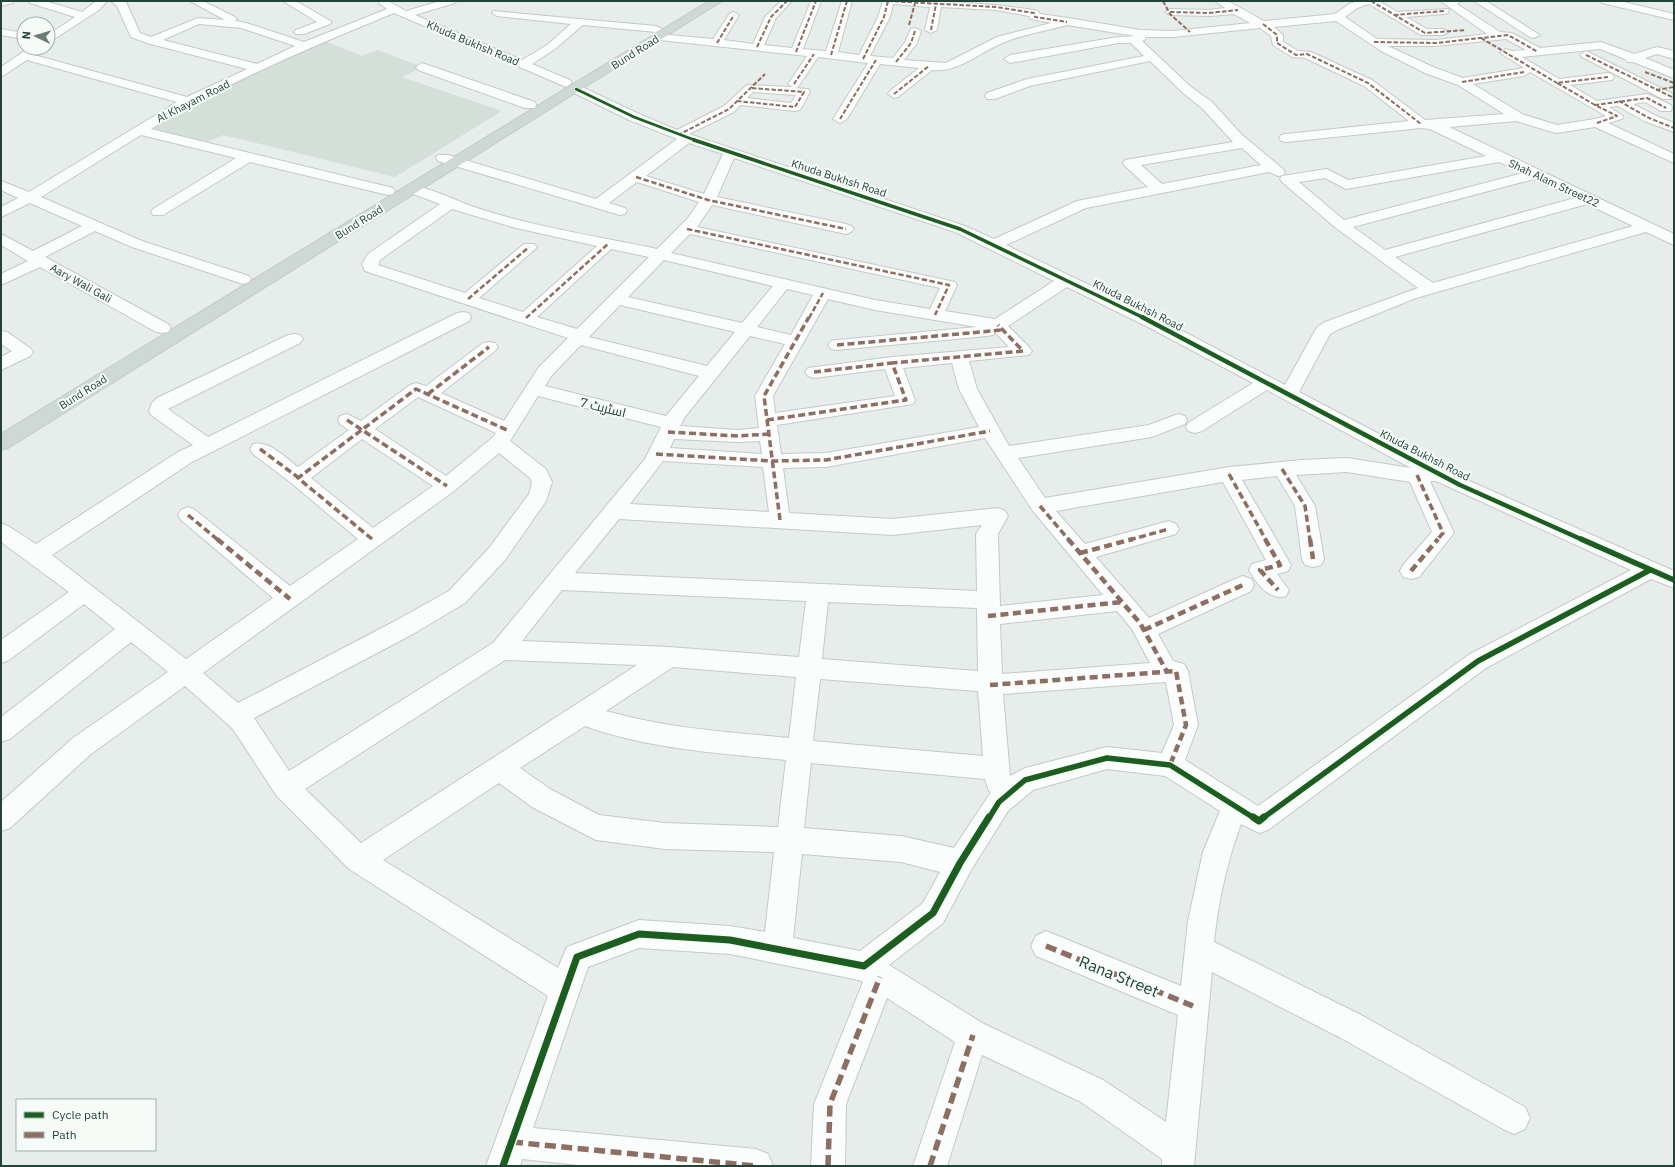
<svg xmlns="http://www.w3.org/2000/svg" width="1675" height="1167" viewBox="0 0 1675 1167" font-family="'IBM Plex Sans',Cairo,sans-serif">
<rect width="100%" height="100%" fill="#e7edea"/>
<polygon fill="#d5dfda" points="320,39 362,56 378,50 422,67 402,77 502,111 395,177 223,135 205,143 144,129"/>
<g fill="none" stroke-linecap="round" stroke-linejoin="round">
<defs>
<g id="minor">
<polygon points="1,1 14,1 13,3 1,6"/>
<polygon points="29,1 45,1 82,12 96,1 107,1 99,10 48,43 48,35 75,17 30,3"/>
<path d="M111 1 126 2 140 33 151 37 198 18 225 20 190 1H203L235 17 237 19 235 21 246 23 304 42 387 9 379 3 380 1H388L406 11 440 1H456L455 3 415 15 522 60 547 45 571 24 497 16 492 13 493 11 656 26 662 29 656 32 583 25 555 49 532 64 570 80 572 83 566 87 394 13C311 47 227 82 151 129L393 188 395 191 393 194 388 195 250 162 163 215H153L151 212 153 209 236 158 141 135 41 197 142 241 249 276 251 279 249 282 243 284 132 247 95 231 45 257 168 324 171 328 168 332 162 333 156 332 40 267 1 285V274L28 261 1 245V234L33 251 82 226 30 203 1 217V207L18 198 1 190V181L29 192 177 102 27 60 1 77V67L29 48H40L39 51 34 55 187 97 247 69 147 43 131 37 117 6ZM199 24 241 28 295 46 257 64 163 40Z"/>
<polygon points="283,1 296,1 332,22 330,24 304,34 296,34 294,32 296,30 317,22"/>
<path d="M781 1H792L776 18 764 45 792 48 811 1H821L803 49 826 51 842 1H852L838 52 859 55 878 17 883 1C934 1 983 2 1034 10L1038 11 1040 14 1075 19 1140 30 1173 31 1250 23 1234 14 1209 16 1170 15 1165 12 1170 9 1209 10 1225 8 1215 1H1228L1264 21 1335 14 1349 4 1358 1H1379L1397 12 1448 9 1449 11 1448 13 1444 14 1406 17 1427 29H1443L1449 32 1443 35H1421L1369 4 1357 8 1345 17 1377 39 1436 40 1487 34 1442 2 1461 1 1457 4 1500 32 1512 33 1540 48 1601 42 1634 54 1657 47 1674 51V59L1657 54 1645 58 1674 70V78L1633 62H1627L1625 59 1600 49 1522 57 1559 79 1608 73 1612 74 1614 77 1612 80 1570 85 1597 101 1647 94 1671 105 1672 108 1671 111H1661L1645 102 1633 104 1654 115 1674 123V132L1644 121 1618 106 1609 107 1623 116 1622 119 1608 123 1674 154V163L1595 127 1556 133 1516 121 1449 127 1674 234V245L1646 232 1416 298 1337 330 1330 334 1299 392 1467 480 1674 571V588L1651 579 1486 668 1268 830 1259 833 1241 824C1227 862 1218 902 1214 942L1361 1015 1525 1107 1530 1118 1525 1129 1514 1134 1503 1129 1339 1037 1212 972 1194 1166H1162V1159L1081 1102 982 1055 947 1166H913L955 1042 887 998 846 1104 845 1166H811L814 1104 863 982 859 980 730 954 639 948 588 967 533 1128 756 1149 768 1154 773 1166H588L522 1159 520 1166H486L548 996 349 869 276 795 233 729 185 686 91 754 10 828 1 831V802L73 738 168 672 131 642 10 739 1 742V717L115 629 84 604 9 660 1 663V640L69 592 1 542V523L8 526 36 544 178 452 193 445 151 415 149 411 152 403 157 398 288 335 294 334 300 335 303 339 300 343 168 409 208 437 457 313 463 312 469 313 471 317 469 321 192 462 52 555 186 659 273 598 181 520 178 515 181 510 188 507 195 510 290 586 358 539 290 482 253 454 250 449 253 444C269 440 286 458 298 467L349 430 340 424 338 420 340 416 347 414 361 421 410 385 416 383 426 386 483 343 489 342 495 343 498 347 495 351 441 393 504 421 539 367 568 338 365 271 362 264 368 254 440 204 408 192 406 189 408 186C421 183 459 202 474 207 533 227 596 236 657 249L688 218 699 202 637 182 609 203 625 208 627 211 625 214 620 215 438 161 436 158 438 155H448L596 199 677 139 629 120 572 92 570 89 572 86H580L639 114 677 130 724 106 747 85 793 87 788 84 807 56 659 40 653 37 659 34 713 39 730 13 734 12 739 15 724 40 753 44 765 17ZM893 4 930 7 925 30 931 33 937 30 941 7 996 10 1029 16 1031 19 1051 23 997 37 946 63 904 60 917 43 921 31 915 28 911 29 905 42 893 58 870 56 890 17ZM1336 21 1381 51 1425 73 1458 85 1504 114 1425 120 1372 80 1311 52 1298 51 1283 42V35L1274 27ZM1067 25 1135 36 1118 37 1010 55 1004 59 1010 63 1118 43H1131L1144 56 1027 79 987 93 985 96 987 99H995L1030 86 1150 61 1183 93 1202 108 1233 142 1125 160 1123 163 1125 166 1148 187 1077 201 994 239 965 226 689 134 734 112 740 105 795 111 800 110 810 92 808 89 795 88 798 87 818 57 868 63 833 119 840 123 847 119 880 64 919 68 890 91 888 94 894 98 898 97 932 70C960 73 980 51 1005 42 1024 34 1047 31 1067 25ZM1260 28 1271 36 1273 45 1292 57 1305 58 1364 86 1409 121 1286 134 1281 135 1279 138 1281 141 1286 142 1421 128 1430 129 1486 156 1348 180 1327 169 1282 176 1280 179 1282 182 1336 228 1418 288 1325 322 1317 327 1285 385 1160 319 1006 245 1086 208 1269 172 1278 176 1283 175 1285 172 1283 169 1241 134 1212 102 1191 87 1142 41 1145 40 1146 37H1173ZM1506 39 1526 50 1512 51 1506 49 1500 53 1524 68 1463 78 1433 67 1388 46H1436ZM1530 72 1606 116 1595 119 1557 125 1522 114 1473 84 1524 76ZM753 92 796 95 791 103 747 98ZM689 143 723 154 704 194 646 176ZM1242 148 1261 165 1162 184 1141 165ZM734 158 955 232 1054 281 995 319 945 311 957 285 955 282 697 227 712 205 846 234 851 232 854 229 851 226 846 224 717 197ZM1499 162 1523 173 1344 220 1299 182 1325 178 1346 189ZM1534 179 1575 198 1385 250 1353 227ZM1587 204 1633 226 1433 283 1395 257ZM452 209 516 228 597 246 523 312 479 298 534 250 537 247 534 244H524L465 293 378 265 380 260ZM690 234 940 288 930 309 875 300 671 253ZM611 249 649 257 577 329 537 317ZM664 260 773 286 742 323 628 297ZM1067 287 1148 327 1253 383 1188 423 1186 427 1188 431 1195 433 1202 431 1267 390 1411 468 1347 458 1302 460 1229 467 1045 498 1018 458 1152 437 1185 424 1187 420 1185 416 1178 414 1149 425 1009 446 977 389 969 361 1029 355 1032 351 1029 347 1008 326ZM787 289 813 295 791 335 757 327ZM828 299 875 310 977 327 837 340 831 341 828 345 831 349 837 350 987 336 993 335 995 332 1009 347 892 357 808 368 805 372 808 376 814 378 885 369 895 396 775 413 773 396ZM620 305 735 332 707 366 589 337ZM750 336 785 344 755 396 759 428 738 430 680 426 684 418ZM581 345 699 376 666 416 545 386 552 375ZM952 363 959 389 979 427 826 453 781 454 777 425 913 404 915 400 903 368ZM538 396 661 427 645 459 493 643 289 771 254 718 413 634 465 603 505 560 546 501 552 482 546 469 510 441ZM418 397 496 433 492 438 446 476 375 429ZM985 438 1033 511 1103 595 1000 606 998 534 1008 516 1005 511 998 508 893 519 789 513 783 468 826 467ZM362 439 433 486 373 528 311 478ZM674 439 738 442 760 441 762 454 670 448ZM499 453 530 478 532 482 529 494 489 548 449 591 397 620 238 703 203 673 454 491ZM663 461 763 467 769 512 630 504ZM1347 472 1410 482 1432 532 1403 565 1400 571 1403 577 1411 579 1419 577 1454 533 1430 481H1436L1631 570 1470 654 1258 806 1185 760 1198 725 1188 671 1184 664 1173 661 1158 634 1251 591 1254 585 1251 579 1243 576 1235 579 1149 618 1096 557 1176 534 1179 529 1176 524 1169 521 1085 544 1056 511 1223 482 1266 560 1252 564 1249 570C1257 584 1269 601 1286 596L1289 590 1277 574 1288 571 1291 565 1242 480 1277 476 1295 506 1302 559 1305 565 1313 567 1321 565 1324 559 1315 506 1296 475ZM619 519 893 535 982 525 976 534 977 591 575 573ZM562 590 806 601 799 657 669 647 522 641ZM828 602 977 608 978 671 822 659ZM1117 611 1132 629 1150 663 1002 674 1000 624ZM505 660 637 665 361 843 305 789ZM673 667 796 677 789 738C728 732 665 728 606 711ZM820 679 978 691 983 756 813 741ZM1166 682 1174 725 1162 753 1107 747 1025 768 1010 776 1003 694ZM585 726C648 749 719 753 786 760L778 827 665 823 599 815 550 789 520 768ZM811 763 985 779 989 791 991 792 954 848 901 836 804 828ZM1107 769 1165 776 1220 811 1203 852 1188 921 1181 986 1046 931 1036 936 1031 946 1036 956 1178 1015 1166 1122 1103 1080 984 1024 889 965 943 923 970 872 1008 811 1033 790ZM499 783 532 807 596 840 665 849 774 852 765 932 730 926 639 920 567 947 558 968 383 860ZM802 854 901 862 940 872 923 903 860 951 793 938Z"/>
<polygon points="1474,1 1486,1 1540,35 1534,38 1530,37"/>
<polygon points="1601,1 1620,1 1674,14 1674,20 1602,3"/>
<polygon points="1,29 24,33 24,39 1,35"/>
<polygon points="1586,51 1671,93 1673,96 1671,99 1663,99 1582,57 1580,55"/>
<polygon points="422,63 535,102 536,105 535,108 525,108 418,70 416,67"/>
<polygon points="1,331 7,332 30,348 33,352 30,356 1,370 1,357 12,351 1,344"/>
</g>
<polygon id="major" points="709,1 722,1 8,448 1,450 1,434"/>
</defs>
<use href="#minor" stroke="#c4cac7" stroke-width="2"/>
<use href="#major" stroke="#c2ccc8" stroke-width="2"/>
<use href="#minor" fill="#fbfcfc" fill-rule="evenodd"/>
<use href="#major" fill="#ced8d5" fill-rule="evenodd"/>
<g stroke="#8d6e63" stroke-width="2" stroke-dasharray="4.5 2" stroke-linecap="butt">
<polyline points="888,1 996,7 1034,13 1035,17 1067,22"/>
<polyline points="1163,1 1170,14 1190,32"/>
<polyline points="1371,1 1425,33 1466,30"/>
<polyline points="1170,12 1209,13 1238,10"/>
<polyline points="1394,15 1444,11"/>
<polyline points="1263,24 1277,35 1277,43 1296,55 1307,54 1368,83 1421,124"/>
<polyline points="909,25 915,3"/>
<polyline points="931,30 936,4"/>
<polyline points="1481,38 1557,83"/>
<polyline points="1374,42 1436,43 1508,35 1538,52"/>
<polyline points="717,43 734,15"/>
<polyline points="757,47 771,17 787,1"/>
<polyline points="796,52 816,1"/>
<polyline points="831,55 847,1"/>
<polyline points="1586,55 1674,98"/>
<polyline points="863,59 884,17 888,1"/>
<polyline points="896,62 911,43 915,31"/>
<polyline points="1645,72 1674,83"/>
<polyline points="1462,82 1524,72"/>
<polyline points="794,84 814,54"/>
<polyline points="1656,90 1674,87"/>
<polyline points="894,94 929,66"/>
<polyline points="737,101 795,107 804,92 751,88"/>
<polyline points="1619,101 1649,118 1674,128"/>
<polyline points="1595,105 1557,83 1608,77"/>
<polyline points="840,119 876,60"/>
<polyline points="1597,123 1617,116 1595,105 1647,98 1666,108"/>
<polyline points="678,135 729,109 765,74"/>
</g>
<g stroke="#8d6e63" stroke-width="2.5" stroke-dasharray="5.5 2.5" stroke-linecap="butt">
<polyline points="636,177 708,200 846,229"/>
<polyline points="687,229 949,285 935,315"/>
<polyline points="468,299 529,247"/>
<polyline points="526,318 609,243"/>
<polyline points="809,318 823,293"/>
</g>
<g stroke="#8d6e63" stroke-width="3.5" stroke-dasharray="7 3.5" stroke-linecap="butt">
<polyline points="837,345 1002,330"/>
<polyline points="814,372 892,363"/>
<polyline points="428,394 489,347"/>
<polyline points="347,420 447,486"/>
<polyline points="767,420 906,400 892,363 1023,351 998,325"/>
<polyline points="668,432 738,436 769,434"/>
<polyline points="260,449 299,478"/>
<polyline points="656,454 772,461 826,460 990,431"/>
<polyline points="1282,469 1305,506 1310,540"/>
<polyline points="1229,474 1266,540"/>
<polyline points="1417,475 1443,533 1437,540"/>
<polyline points="1040,506 1069,540"/>
<polyline points="188,515 218,540"/>
<polyline points="780,520 764,396 809,317"/>
<polyline points="372,539 298,478 416,389 507,430"/>
<polyline points="1129,540 1169,529"/>
</g>
<g stroke="#8d6e63" stroke-width="4.5" stroke-dasharray="8 4.5" stroke-linecap="butt">
<polyline points="217,539 290,599"/>
<polyline points="1068,539 1140,623 1167,672"/>
<polyline points="1265,539 1280,565 1260,570 1278,590"/>
<polyline points="1310,539 1313,559"/>
<polyline points="1080,553 1133,539"/>
<polyline points="1411,571 1438,539"/>
<polyline points="988,616 1122,602"/>
<polyline points="1144,630 1243,585"/>
<polyline points="990,685 1176,671 1186,725 1170,765"/>
</g>
<g stroke="#8d6e63" stroke-width="5.5" stroke-dasharray="11 5.5" stroke-linecap="butt">
<polyline points="1046,946 1193,1006"/>
<polyline points="512,1142 756,1166"/>
<polyline points="828,1166 830,1104 880,977"/>
<polyline points="930,1166 973,1035"/>
</g>
<defs>
<polyline id="cycleway-far4" points="576,89 634,117 697,141"/>
<polyline id="cycleway-far3" points="694,140 960,229 1144,318"/>
<polyline id="cycleway-far2" points="1142,317 1460,485 1583,540"/>
<g id="cycleway-far1">
<polyline points="1581,539 1674,580"/>
<polyline points="989,818 999,802 1025,780 1107,758 1170,765 1254,818"/>
<polyline points="1263,818 1478,661 1650,570"/>
</g>
<g id="cycleway">
<polyline points="1253,817 1259,821 1264,817"/>
<polyline points="503,1166 577,957 639,934 730,940 864,966 933,913 960,863 989,817"/>
</g>
</defs>
<use href="#cycleway-far4" stroke="#f6fbf8" stroke-width="4"/>
<use href="#cycleway-far3" stroke="#f6fbf8" stroke-width="5"/>
<use href="#cycleway-far2" stroke="#f6fbf8" stroke-width="6"/>
<use href="#cycleway-far1" stroke="#f6fbf8" stroke-width="8"/>
<use href="#cycleway" stroke="#f6fbf8" stroke-width="10"/>
<use href="#cycleway-far4" stroke="#1b5e20" stroke-width="2.5"/>
<use href="#cycleway-far3" stroke="#1b5e20" stroke-width="3.5"/>
<use href="#cycleway-far2" stroke="#1b5e20" stroke-width="4.5"/>
<use href="#cycleway-far1" stroke="#1b5e20" stroke-width="5.5"/>
<use href="#cycleway" stroke="#1b5e20" stroke-width="7"/>
</g>
<g text-anchor="middle" stroke-width="4" stroke-linejoin="round" paint-order="stroke">
<g font-size="11" fill="#234338" stroke="#f6fbf8">
<text transform="translate(473 43) rotate(23)" y="4">Khuda Bukhsh Road</text>
<text transform="translate(635 52) rotate(-32)" y="4">Bund Road</text>
<text transform="translate(193 101) rotate(-27)" y="4">Al Khayam Road</text>
<text transform="translate(839 178) rotate(18)" y="4">Khuda Bukhsh Road</text>
<text transform="translate(1554 183) rotate(25)" y="4">Shah Alam Street22</text>
<text transform="translate(359 222) rotate(-32)" y="4">Bund Road</text>
<text transform="translate(81 283) rotate(29)" y="4">Aary Wali Gali</text>
<text transform="translate(1138 305) rotate(27)" y="4">Khuda Bukhsh Road</text>
<text transform="translate(83 392) rotate(-32)" y="4">Bund Road</text>
<text transform="translate(1425 455) rotate(27)" y="4">Khuda Bukhsh Road</text>
</g>
<g font-size="13" fill="#234338" stroke="#f6fbf8">
<text transform="translate(603 407) rotate(14)" y="5">اسٹریٹ 7</text>
</g>
<g font-size="16" fill="#234338" stroke="#f6fbf8">
<text transform="translate(1119 976) rotate(22)" y="6">Rana Street</text>
</g>
</g>
<rect width="1675" height="1167" fill="none" stroke="#234338" stroke-width="4"/>
<rect x="16" y="1099" width="140" height="52" fill="#f6fbf8" stroke="#a2b1ab"/>
<rect x="24" y="1112" width="20" height="6" fill="#1b5e20" stroke="#a2b1ab"/>
<text x="52" y="1119" font-size="12" fill="#234338">Cycle path</text>
<rect x="24" y="1132" width="20" height="6" fill="#8d6e63" stroke="#a2b1ab"/>
<text x="52" y="1139" font-size="12" fill="#234338">Path</text>
<g transform="translate(36 36) rotate(275)"><circle r="19" fill="#f6fbf8" stroke="#a2b1ab"/>
<path d="M0-3L7 15L0 10L-7 15Z" fill="#687e76"/>
<text y="-6" font-size="11" font-weight="bold" text-anchor="middle" fill="#234338">N</text>
</g>
</svg>
